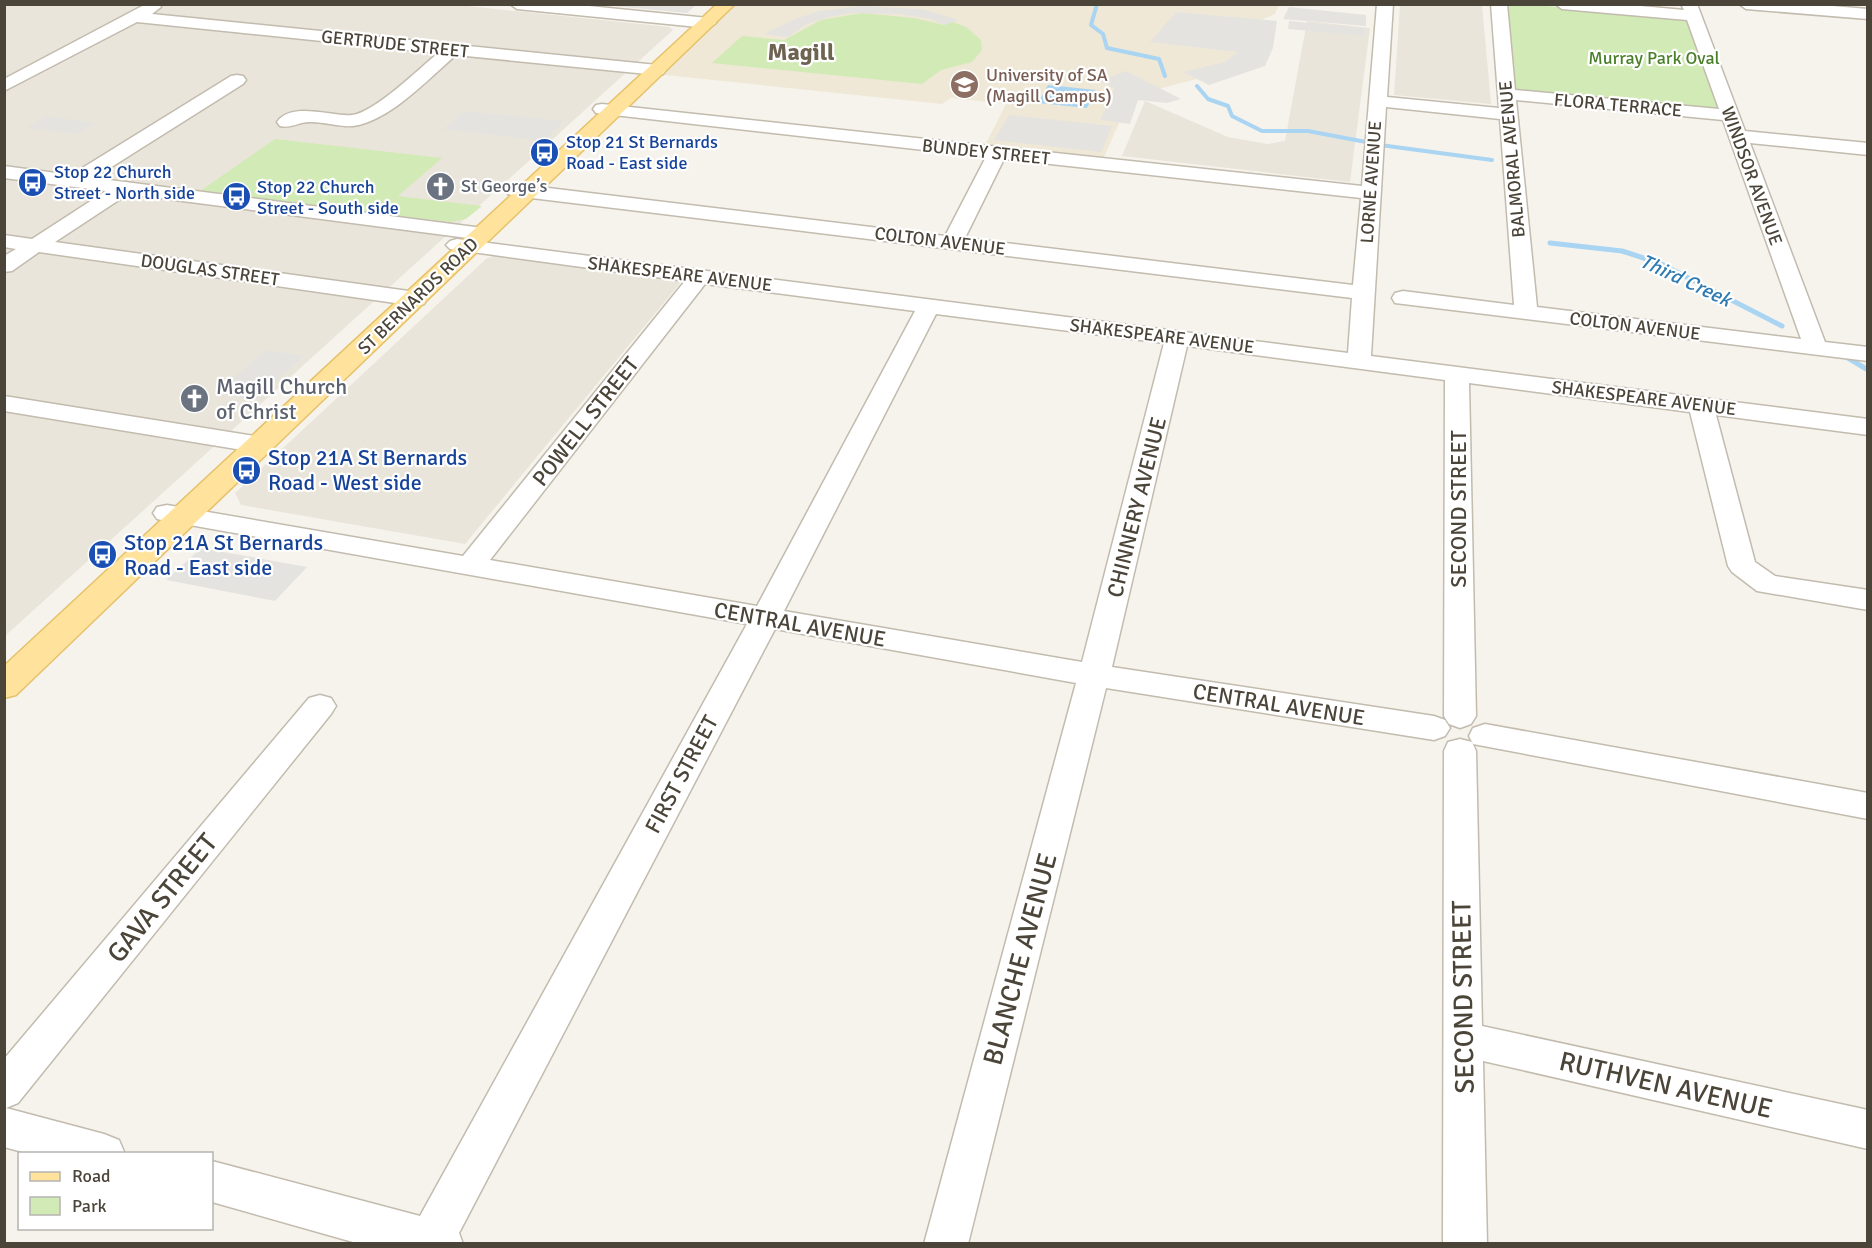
<svg xmlns="http://www.w3.org/2000/svg" width="1872" height="1248" viewBox="0 0 1872 1248" font-family="Signika,sans-serif">
<rect width="100%" height="100%" fill="#f6f3ec"/>
<g fill="#eae5da">
<polygon points="448,4 669,27 673,30 5,636 5,5"/>
<polygon points="1400,5 1482,5 1491,104 1394,95"/>
<polygon points="1307,21 1370,28 1350,182 1122,156 1145,101 1228,137 1267,144 1285,141"/>
<polygon points="496,255 681,282 465,544 241,505 235,493 486,259"/>
</g>
<polygon fill="#efe8d6" points="727,5 1279,5 1275,14 1259,21 1173,16 1155,38 1259,47 1238,68 1140,94 1129,100 1101,164 982,151 1006,104 951,98 942,104 665,75 657,70"/>
<g fill="#d2eab5">
<polygon points="1506,5 1534,5 1689,17 1719,109 1511,89"/>
<polygon points="862,13 914,18 944,25 953,22 966,27 981,40 982,50 972,62 941,70 922,84 712,63 742,36 784,40 821,20"/>
<polygon points="275,139 442,158 398,196 482,206 466,219 449,222 200,191"/>
</g>
<g fill="#e5e3e0">
<polygon points="603,5 603,4 696,5 687,13"/>
<polygon points="863,6 922,9 959,20 944,25 931,19 899,14 852,13 829,17 805,25 788,37 764,34 795,19 819,11"/>
<polygon points="1289,7 1366,15 1366,26 1283,19"/>
<polygon points="1176,12 1277,21 1273,48 1265,66 1209,85 1183,72 1225,62 1238,52 1150,42"/>
<polygon points="1289,21 1365,28 1365,36 1288,29"/>
<polygon points="1126,71 1181,99 1167,103 1138,100 1130,124 1100,120 1115,88 1099,81"/>
<polygon points="465,111 564,121 544,141 443,129"/>
<polygon points="1009,115 1112,126 1101,152 994,140"/>
<polygon points="46,116 97,123 77,134 26,128"/>
<polygon points="266,350 304,356 256,400 215,393"/>
<polygon points="201,548 307,567 275,601 166,580"/>
</g>
<polygon fill="#a9d4f2" points="1048,85 1096,90 1087,108 1038,103"/>
<g fill="none" stroke-linecap="round" stroke-linejoin="round">
<g stroke="#a9d4f2" stroke-width="4">
<polyline points="1097,4 1091,25 1103,34 1107,48 1159,59 1165,76"/>
<polyline points="1197,86 1208,99 1228,106 1232,116 1262,131 1308,131 1366,142"/>
<polyline points="1380,145 1492,160"/>
</g>
<g stroke="#a9d4f2" stroke-width="5">
<polyline points="1550,243 1622,251 1659,263 1782,326"/>
<polyline points="1848,358 1868,370"/>
</g>
<defs>
<g id="minor">
<path d="M146 4H159L161 7 152 14 657 65 663 66 666 70 663 74 657 75 456 55C429 78 390 121 353 126 339 127 325 122 311 122 300 121 291 129 280 126L277 122C291 101 332 117 352 115 374 113 420 68 438 53L137 22 4 91V79Z"/>
<polygon points="510,4 569,4 708,18 716,23 708,28 517,9"/>
<path d="M1377 4H1393L1387 97 1499 108 1491 4H1507L1515 90 1719 109 1687 20 1562 9 1555 4H1619L1684 10 1681 4H1697L1745 131 1868 143V155L1750 143 1825 342 1868 347V361L1395 303 1392 298 1395 293 1403 291 1514 305 1500 119 1386 107 1371 356 1868 419V435L1716 415 1755 562 1775 576 1868 590V610L1757 591 1732 572 1728 566 1690 412 1469 383 1476 716 1471 724 1460 728 1449 724 1444 716 1445 380 1187 346 1112 667 1434 716 1445 720 1450 728 1445 736 1434 740 1106 688 968 1244H924L1076 683 775 629 459 1233 463 1244H360L212 1202V1161L420 1216 747 624 167 521 157 519 153 513 157 507 167 505 463 556 685 281 450 249 446 245 450 241 457 239 1348 353 1352 298 515 196 508 194 505 190 508 186 515 184 945 236 986 157 596 113 593 109 596 105 602 104 1362 186ZM1516 100 1723 120 1801 339 1537 307ZM1004 159 1361 198 1353 285 965 238ZM705 284 915 311 757 606 490 560ZM936 314 1164 343 1082 662 784 611Z"/>
<polygon points="1739,4 1809,4 1868,9 1868,19 1746,9"/>
<polygon points="237,75 243,76 246,80 243,84 94,178 483,228 490,230 493,234 490,238 483,240 128,194 55,242 416,292 424,294 427,299 424,304 416,306 39,252 12,271 4,272 4,256 16,249 4,247 4,235 32,239 106,191 4,178 4,166 71,175 231,76"/>
<polygon points="4,396 260,437 269,440 273,445 269,450 260,453 4,411"/>
<polygon points="320,695 331,698 336,706 331,714 18,1103 6,1108 104,1134 119,1140 125,1154 30,1154 4,1147 4,1059 309,698"/>
<polygon points="1485,724 1868,793 1868,819 1473,744 1469,736 1473,728"/>
<polygon points="1460,739 1472,742 1476,751 1482,1026 1868,1110 1868,1149 1483,1061 1487,1244 1443,1244 1444,751 1448,742"/>
</g>
<polygon id="major" points="717,4 735,4 16,695 4,698 4,666"/>
</defs>
<use href="#minor" stroke="#c2bbae" stroke-width="3"/>
<use href="#major" stroke="#e6c16a" stroke-width="3"/>
<use href="#minor" fill="#fff" fill-rule="evenodd"/>
<use href="#major" fill="#ffe39c" fill-rule="evenodd"/>
</g>
<defs>
<symbol id="university-disc" viewBox="-11 -11 22 22"><circle r="9.5" fill="#8d6e63" stroke="#fff"/><path d="M0-5L7-2L0 1L-7-2ZM-4 1L0 2.5L4 1V4Q0 6-4 4Z" fill="#fff"/></symbol>
<symbol id="bus-disc" viewBox="-11 -11 22 22"><circle r="9.5" fill="#1a4fb4" stroke="#fff"/><path d="M-5-6H5V4H4V6H2V4H-2V6H-4V4H-5ZM-3.5-4V0h7V-4ZM-3.5 1.2v1.5H-2V1.2ZM2 1.2v1.5H3.5V1.2Z" fill="#fff"/></symbol>
<symbol id="church-disc" viewBox="-11 -11 22 22"><circle r="9.5" fill="#6b7280" stroke="#fff"/><path d="M-1.2-6h2.4v3.5h3.3v2.4h-3.3V6h-2.4V-.1h-3.3v-2.4h3.3Z" fill="#fff"/></symbol>
</defs>
<g fill-rule="evenodd">
<use href="#university-disc" x="948" y="68" width="33" height="33"/>
<use href="#bus-disc" x="528" y="136" width="33" height="33"/>
<use href="#bus-disc" x="16" y="166" width="33" height="33"/>
<use href="#church-disc" x="424" y="170" width="33" height="33"/>
<use href="#bus-disc" x="220" y="180" width="33" height="33"/>
<use href="#church-disc" x="178" y="382" width="33" height="33"/>
<use href="#bus-disc" x="230" y="454" width="33" height="33"/>
<use href="#bus-disc" x="86" y="538" width="33" height="33"/>
</g>
<g text-anchor="middle" stroke-width="4.5" stroke-linejoin="round" paint-order="stroke">
<g font-size="18" fill="#4b4439" stroke="#fff">
<text transform="translate(395 44) rotate(6)" y="6">GERTRUDE STREET</text>
<text transform="translate(1618 105) rotate(5)" y="6">FLORA TERRACE</text>
<text transform="translate(986 152) rotate(6)" y="6">BUNDEY STREET</text>
<text transform="translate(1512 159) rotate(-95)" y="6">BALMORAL AVENUE</text>
<text transform="translate(1752 176) rotate(70)" y="6">WINDSOR AVENUE</text>
<text transform="translate(1371 182) rotate(-86)" y="6">LORNE AVENUE</text>
<text transform="translate(940 241) rotate(7)" y="6">COLTON AVENUE</text>
<text transform="translate(210 270) rotate(8)" y="6">DOUGLAS STREET</text>
<text transform="translate(680 274) rotate(7)" y="6">SHAKESPEARE AVENUE</text>
<text transform="translate(418 296) rotate(-44)" y="6">ST BERNARDS ROAD</text>
<text transform="translate(1635 326) rotate(7)" y="6">COLTON AVENUE</text>
<text transform="translate(1162 336) rotate(7)" y="6">SHAKESPEARE AVENUE</text>
<text transform="translate(1644 398) rotate(7)" y="6">SHAKESPEARE AVENUE</text>
</g>
<g font-size="18" fill="#4a7f2a" stroke="#fff">
<text x="1654" y="64">Murray Park Oval</text>
</g>
<g font-size="18" fill="#785e54" stroke="#fff" text-anchor="start">
<text x="986" y="81">University of SA<tspan x="986" dy="21">(Magill Campus)</tspan></text>
</g>
<g font-size="18" fill="#164399" stroke="#fff" text-anchor="start">
<text x="566" y="148">Stop 21 St Bernards<tspan x="566" dy="21">Road - East side</tspan></text>
<text x="54" y="178">Stop 22 Church<tspan x="54" dy="21">Street - North side</tspan></text>
<text x="257" y="193">Stop 22 Church<tspan x="257" dy="21">Street - South side</tspan></text>
</g>
<g font-size="18" fill="#5b616d" stroke="#fff" text-anchor="start">
<text x="461" y="192">St George’s</text>
</g>
<g font-size="20" font-style="italic" fill="#2e7ab2" stroke="#fff">
<text transform="translate(1686 280) rotate(25)" y="7">Third Creek</text>
</g>
<g font-size="22" fill="#5b616d" stroke="#fff" text-anchor="start">
<text x="216" y="394">Magill Church<tspan x="216" dy="25">of Christ</tspan></text>
</g>
<g font-size="22" fill="#4b4439" stroke="#fff">
<text transform="translate(585 421) rotate(-52)" y="8">POWELL STREET</text>
<text transform="translate(1136 507) rotate(-76)" y="8">CHINNERY AVENUE</text>
<text transform="translate(1458 509) rotate(-90)" y="8">SECOND STREET</text>
<text transform="translate(800 624) rotate(10)" y="8">CENTRAL AVENUE</text>
<text transform="translate(1279 704) rotate(9)" y="8">CENTRAL AVENUE</text>
<text transform="translate(681 774) rotate(-62)" y="8">FIRST STREET</text>
</g>
<g font-size="22" fill="#164399" stroke="#fff" text-anchor="start">
<text x="268" y="465">Stop 21A St Bernards<tspan x="268" dy="25">Road - West side</tspan></text>
<text x="124" y="550">Stop 21A St Bernards<tspan x="124" dy="25">Road - East side</tspan></text>
</g>
<g font-size="24" font-weight="bold" fill="#6e6250" stroke="#fff">
<text x="801" y="60">Magill</text>
</g>
<g font-size="27" fill="#4b4439" stroke="#fff">
<text transform="translate(162 898) rotate(-51)" y="9">GAVA STREET</text>
<text transform="translate(1020 959) rotate(-75)" y="9">BLANCHE AVENUE</text>
<text transform="translate(1463 997) rotate(-91)" y="9">SECOND STREET</text>
<text transform="translate(1666 1085) rotate(13)" y="9">RUTHVEN AVENUE</text>
</g>
</g>
<rect width="1872" height="1248" fill="none" stroke="#4b4439" stroke-width="12"/>
<rect x="18" y="1152" width="195" height="78" fill="#ffffff" stroke="#b7b4b0" stroke-width="1.5"/>
<rect x="30" y="1172" width="30" height="9" fill="#ffe39c" stroke="#b7b4b0" stroke-width="1.5"/>
<text x="72" y="1182" font-size="18" fill="#4b4439">Road</text>
<rect x="30" y="1197" width="30" height="18" fill="#d2eab5" stroke="#b7b4b0" stroke-width="1.5"/>
<text x="72" y="1212" font-size="18" fill="#4b4439">Park</text>
</svg>
